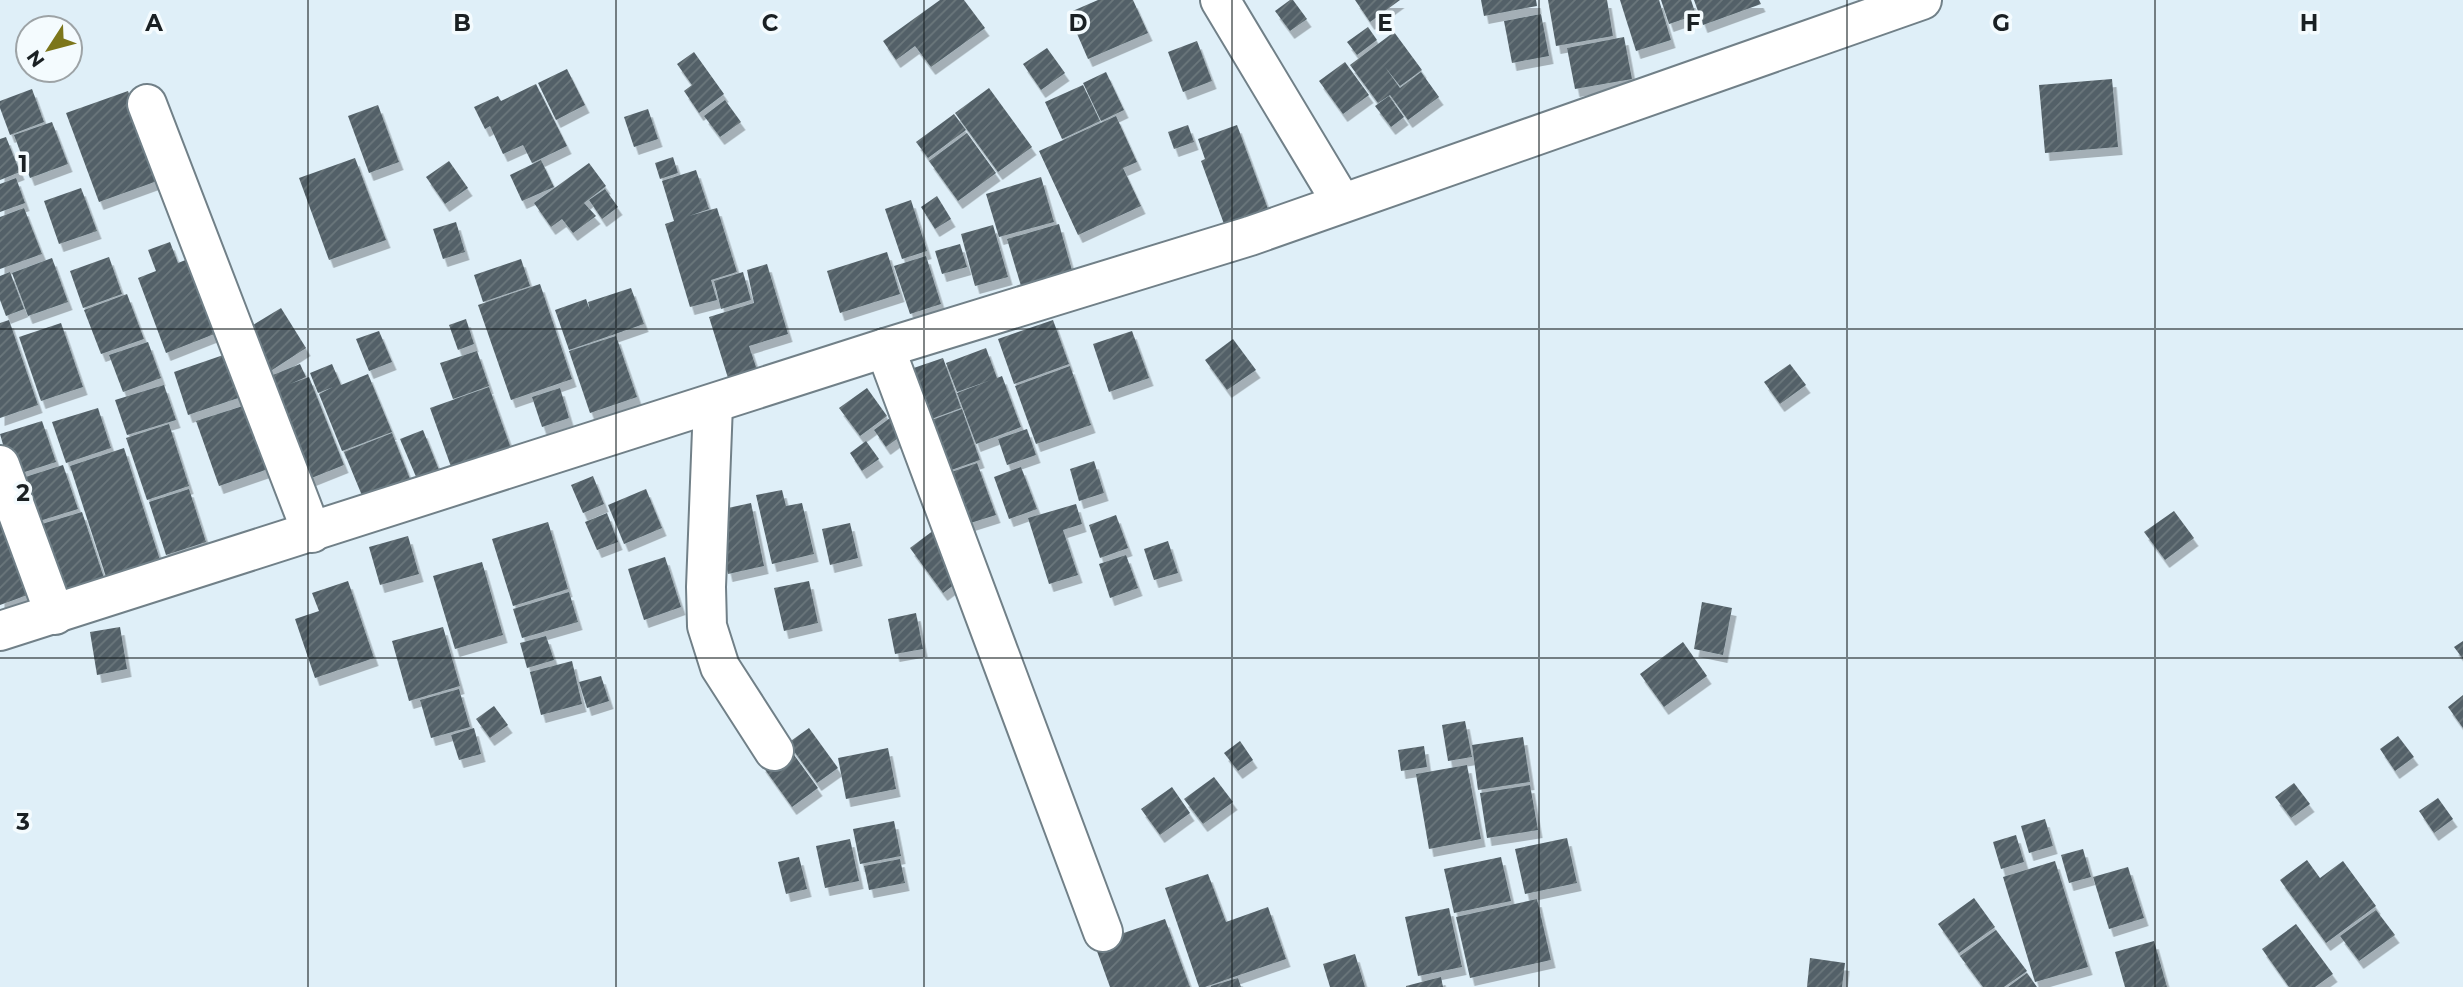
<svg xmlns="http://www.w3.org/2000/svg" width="2463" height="987" viewBox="0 0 2463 987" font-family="Montserrat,sans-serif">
<defs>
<pattern id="building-hatch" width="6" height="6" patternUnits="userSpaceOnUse" patternTransform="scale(1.75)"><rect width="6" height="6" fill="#526067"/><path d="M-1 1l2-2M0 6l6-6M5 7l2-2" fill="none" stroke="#6c777c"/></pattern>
<filter id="shadow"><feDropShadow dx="4.5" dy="8" stdDeviation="0" flood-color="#0004"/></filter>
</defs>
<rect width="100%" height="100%" fill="#dfeff8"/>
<g fill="url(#building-hatch)" filter="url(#shadow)">
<polygon points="940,0 964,0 985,28 931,67 915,46 896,60 883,41"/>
<polygon points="1098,0 1133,0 1148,33 1088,59 1068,13"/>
<polygon points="1290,0 1293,0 1307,19 1290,31 1275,11"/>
<polygon points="1355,0 1400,0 1370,22"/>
<polygon points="1481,0 1536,0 1537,6 1484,16"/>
<polygon points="1548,0 1607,0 1613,36 1556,46"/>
<polygon points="1620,0 1659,0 1671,40 1636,51"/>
<polygon points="1661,0 1691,0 1696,15 1669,24"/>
<polygon points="1694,0 1759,0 1761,4 1703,25"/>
<polygon points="1541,14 1549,56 1512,63 1504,21"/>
<polygon points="1368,27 1377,40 1357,55 1347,42"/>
<polygon points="1394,32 1422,70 1400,86 1385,67 1400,88 1421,72 1439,97 1408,120 1390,95 1378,103 1350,65"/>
<polygon points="1624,37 1632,79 1575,89 1567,48"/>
<polygon points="1197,41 1212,81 1183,92 1168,52"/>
<polygon points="1047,48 1065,73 1041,90 1023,64"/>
<polygon points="694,52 724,94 699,113 684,91 692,85 677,64"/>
<polygon points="1345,62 1369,95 1343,114 1319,81"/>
<polygon points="567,69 585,105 556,120 538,83"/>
<polygon points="1106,72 1124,110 1101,121 1083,83"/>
<polygon points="2112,79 2118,147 2045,153 2039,85"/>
<polygon points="536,84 567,146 532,163 523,145 503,154 490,126 485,129 474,107 498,96 501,101"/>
<polygon points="1083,85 1100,121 1062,139 1045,102"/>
<polygon points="989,88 1032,147 998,172 955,113"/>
<polygon points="32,89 44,122 10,135 0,108 0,101"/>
<polygon points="128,91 160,180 99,202 66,113"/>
<polygon points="1389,96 1404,117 1391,127 1375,106"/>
<polygon points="725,100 741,122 720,137 704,116"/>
<polygon points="378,105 399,162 369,173 348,116"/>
<polygon points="648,109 658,139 634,147 624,117"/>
<polygon points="954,114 966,130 928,158 916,142"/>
<polygon points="1116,116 1137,162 1123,168 1141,206 1078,235 1039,151"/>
<polygon points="52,122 68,164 30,178 14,135"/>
<polygon points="1188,125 1194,142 1174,149 1168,132"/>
<polygon points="1237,125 1268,209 1224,224 1201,161 1205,159 1198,139"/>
<polygon points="967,133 996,173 958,201 929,161"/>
<polygon points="6,137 20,172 0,180 0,139"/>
<polygon points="673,157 678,173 660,179 655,163"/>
<polygon points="355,158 386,240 329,260 299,178"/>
<polygon points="541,160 554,187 522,201 510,175"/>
<polygon points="449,161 468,188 445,204 426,177"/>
<polygon points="589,163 606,186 584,203 596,216 573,233 562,219 551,227 534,203"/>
<polygon points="696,170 709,209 689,216 717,208 737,272 711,280 717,300 690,307 665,224 674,221 662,181"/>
<polygon points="1041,177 1054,222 999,237 986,194"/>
<polygon points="16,178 25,203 0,212 0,184"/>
<polygon points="81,188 97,231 59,244 44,201"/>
<polygon points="605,189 618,207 602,219 589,200"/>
<polygon points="937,196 951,219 935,229 921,207"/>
<polygon points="911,200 927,251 902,259 885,209"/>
<polygon points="24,208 42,254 0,269 0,217"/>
<polygon points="456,222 465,252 443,259 433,229"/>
<polygon points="1059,224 1075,281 1024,296 1007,239"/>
<polygon points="993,225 1008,277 975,286 961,234"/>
<polygon points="170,242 178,263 193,257 222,331 166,353 138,278 156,271 148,250"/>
<polygon points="960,244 967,267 942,274 935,251"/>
<polygon points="887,252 900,294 840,313 827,271"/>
<polygon points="926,256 941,304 910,314 894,266"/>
<polygon points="109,257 122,294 83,308 70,271"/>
<polygon points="52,258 68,302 28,316 12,273"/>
<polygon points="521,259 530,286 483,302 474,275"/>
<polygon points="767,264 788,334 749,346 757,370 728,378 709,317 754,303 747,270"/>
<polygon points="10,272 24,309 6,316 0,300 0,276"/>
<polygon points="743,272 751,300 721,309 714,281"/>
<polygon points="540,284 572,379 511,400 478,305"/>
<polygon points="631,288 644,324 569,350 555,310 586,299 590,310 588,302"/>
<polygon points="127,294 144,339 101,354 84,310"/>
<polygon points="281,308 306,348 269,372 243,331"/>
<polygon points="466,319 474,344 458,350 449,325"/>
<polygon points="9,320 38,405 0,418 0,323"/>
<polygon points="1053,320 1069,364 1014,384 998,339"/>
<polygon points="61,323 83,387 41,401 19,337"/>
<polygon points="379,331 392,362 369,371 356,339"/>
<polygon points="1132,331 1149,378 1109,392 1093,344"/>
<polygon points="616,336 637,397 590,413 569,351"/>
<polygon points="1233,339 1256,370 1227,390 1205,360"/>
<polygon points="148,342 161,378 123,392 109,355"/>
<polygon points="986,348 997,378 1002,376 1021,427 976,444 957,393 991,380 957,392 946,363"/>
<polygon points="235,351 250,394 188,415 174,372"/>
<polygon points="477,351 489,386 453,399 440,363"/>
<polygon points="943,358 961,408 918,424 899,373"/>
<polygon points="300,364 306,377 290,384 309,377 344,465 299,483 268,377"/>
<polygon points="332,364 341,385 368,374 392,432 342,451 319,394 333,387 318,393 310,373"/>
<polygon points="1790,364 1806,385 1780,404 1764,382"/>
<polygon points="1070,366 1091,425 1036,444 1015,386"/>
<polygon points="164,385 176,420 127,435 115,400"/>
<polygon points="489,387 513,454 454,475 430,408"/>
<polygon points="560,388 569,418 542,427 532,397"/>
<polygon points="867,388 887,416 860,436 839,408"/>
<polygon points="255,402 277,466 219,486 196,421"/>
<polygon points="98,408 111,448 66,463 52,422"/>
<polygon points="962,409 980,460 937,475 918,425"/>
<polygon points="890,418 902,435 886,447 874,430"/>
<polygon points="42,421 56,462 12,476 0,434"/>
<polygon points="169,424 189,486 147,500 126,438"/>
<polygon points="1027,429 1036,455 1007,465 998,439"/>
<polygon points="423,430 439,470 417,479 400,439"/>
<polygon points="392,433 410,479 363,498 344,452"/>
<polygon points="866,441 879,459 862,471 850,453"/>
<polygon points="124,448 161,563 107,580 70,466"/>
<polygon points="1094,461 1104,493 1079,501 1070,469"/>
<polygon points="977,463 996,515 964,525 946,474"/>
<polygon points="63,465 78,509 33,523 19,479"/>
<polygon points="1021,467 1037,509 1009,519 994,477"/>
<polygon points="593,476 604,504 583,513 571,485"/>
<polygon points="189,489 206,542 166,555 149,502"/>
<polygon points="646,489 662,528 624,544 608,505"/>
<polygon points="782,490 786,506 802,503 814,554 772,564 756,495"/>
<polygon points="751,503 764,566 728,574 714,511"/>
<polygon points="1076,504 1082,524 1063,530 1078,575 1049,584 1028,518"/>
<polygon points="2174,511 2194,538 2165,560 2144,532"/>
<polygon points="82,512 104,578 56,593 35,526"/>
<polygon points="607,513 618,542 597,550 585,522"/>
<polygon points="0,514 41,590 0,605"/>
<polygon points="1116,515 1128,548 1100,558 1089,525"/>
<polygon points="548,522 568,589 513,606 492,539"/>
<polygon points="850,523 858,558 830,565 822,529"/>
<polygon points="934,530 967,575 943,593 910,548"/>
<polygon points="408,536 419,574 380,585 369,547"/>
<polygon points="1168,541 1178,573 1154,580 1144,549"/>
<polygon points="1126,555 1138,588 1110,598 1099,564"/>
<polygon points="665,557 681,607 644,620 628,569"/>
<polygon points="482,562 503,635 455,649 433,576"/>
<polygon points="348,581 374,658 315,678 295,619 319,611 312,593"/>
<polygon points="809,581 818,623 784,631 774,588"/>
<polygon points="569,592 578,622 522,638 513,609"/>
<polygon points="1702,602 1732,608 1723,655 1694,649"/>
<polygon points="916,613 923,649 895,654 888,619"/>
<polygon points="120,627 127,669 97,675 90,632"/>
<polygon points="443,627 460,686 409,701 392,641"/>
<polygon points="546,636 554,660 527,668 520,643"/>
<polygon points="2463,641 2463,659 2454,647"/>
<polygon points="1683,642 1707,676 1664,707 1640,674"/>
<polygon points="572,661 582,704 541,715 530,672"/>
<polygon points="601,676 609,701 587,708 579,682"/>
<polygon points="459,689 470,727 431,738 420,700"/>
<polygon points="2463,695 2463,728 2448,707"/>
<polygon points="494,706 508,725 490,738 476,719"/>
<polygon points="1465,721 1472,757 1448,761 1442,725"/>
<polygon points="474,728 481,754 459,760 451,735"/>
<polygon points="809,728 838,768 817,783 788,743"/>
<polygon points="2398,736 2414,757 2395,771 2380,749"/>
<polygon points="1523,737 1530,782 1478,790 1472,745"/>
<polygon points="1240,741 1253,760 1238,771 1224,753"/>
<polygon points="787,745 818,788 792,807 761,764"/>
<polygon points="1424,746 1427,767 1401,771 1398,750"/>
<polygon points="888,748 896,789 846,799 838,758"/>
<polygon points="1467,765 1481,839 1429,849 1416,774"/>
<polygon points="1214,777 1233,802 1203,824 1184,799"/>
<polygon points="2294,783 2310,804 2291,818 2275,797"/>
<polygon points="1530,785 1538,830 1487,838 1480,793"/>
<polygon points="1172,787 1190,813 1160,835 1141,809"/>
<polygon points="2438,798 2453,819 2434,833 2419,811"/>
<polygon points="2045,819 2053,846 2029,853 2021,826"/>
<polygon points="894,821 901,856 860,864 853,829"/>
<polygon points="2016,835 2024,862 2001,869 1993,842"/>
<polygon points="1567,838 1577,883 1525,894 1515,849"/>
<polygon points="850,839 859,881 825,888 816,846"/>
<polygon points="2083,849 2091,877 2069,883 2061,855"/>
<polygon points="799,857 807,889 786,894 778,862"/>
<polygon points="1501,857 1511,901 1454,913 1444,869"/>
<polygon points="900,859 905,883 869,890 864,866"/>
<polygon points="2307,860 2320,878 2343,861 2376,906 2326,943 2280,880"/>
<polygon points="2055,861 2088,967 2035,982 2003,877"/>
<polygon points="2128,867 2144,918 2109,929 2093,877"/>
<polygon points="1208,874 1226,922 1268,907 1286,959 1205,987 1199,987 1165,888"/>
<polygon points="1974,898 1995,927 1959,953 1938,924"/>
<polygon points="1537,899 1551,960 1470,978 1456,917"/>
<polygon points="1449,908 1462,967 1418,976 1405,917"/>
<polygon points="2376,910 2395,935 2359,961 2340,936"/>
<polygon points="1165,919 1190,987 1110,987 1094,943"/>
<polygon points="2296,924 2333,974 2315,987 2289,987 2262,949"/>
<polygon points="1996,930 2027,971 2004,987 1983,987 1960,956"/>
<polygon points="2154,941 2167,987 2125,987 2115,952"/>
<polygon points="1355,954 1365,987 1330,987 1323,964"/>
<polygon points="1810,958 1845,963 1842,987 1807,987"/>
<polygon points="2027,973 2037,987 2008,987"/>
<polygon points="1441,977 1443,987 1406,987 1406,986"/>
<polygon points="1238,978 1241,987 1211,987 1211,986"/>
</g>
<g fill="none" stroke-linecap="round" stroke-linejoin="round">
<defs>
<g id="minor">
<polyline points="1220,0 1342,203"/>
<polyline points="147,104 312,533"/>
<polyline points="885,348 1103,932"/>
<polyline points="713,404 706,587 707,626 720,667 774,751"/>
<polyline points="0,465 55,615"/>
<polyline points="0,631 885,348 1250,236 1922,0"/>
</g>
</defs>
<use href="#minor" stroke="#718088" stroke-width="42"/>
<use href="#minor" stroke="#fff" stroke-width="38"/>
</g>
<path fill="none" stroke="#1a2023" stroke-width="2" stroke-opacity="0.55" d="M308 0V987M616 0V987M924 0V987M1232 0V987M1539 0V987M1847 0V987M2155 0V987M0 329H2463M0 658H2463"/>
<g font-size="23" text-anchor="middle" font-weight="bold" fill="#1a2023" stroke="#f4fbfe" stroke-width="7" stroke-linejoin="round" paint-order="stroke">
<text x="154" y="31">A</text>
<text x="462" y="31">B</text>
<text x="770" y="31">C</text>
<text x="1078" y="31">D</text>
<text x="1385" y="31">E</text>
<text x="1693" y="31">F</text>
<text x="2001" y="31">G</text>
<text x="2309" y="31">H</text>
<text x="23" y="172">1</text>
<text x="23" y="501">2</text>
<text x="23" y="830">3</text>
</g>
<g transform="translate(49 49) rotate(234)"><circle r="33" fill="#f4fbfe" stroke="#9da3a6" stroke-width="2"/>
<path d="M0-5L12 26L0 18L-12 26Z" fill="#7c761b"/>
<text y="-10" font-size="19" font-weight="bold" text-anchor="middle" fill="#1a2023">N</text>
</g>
</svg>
